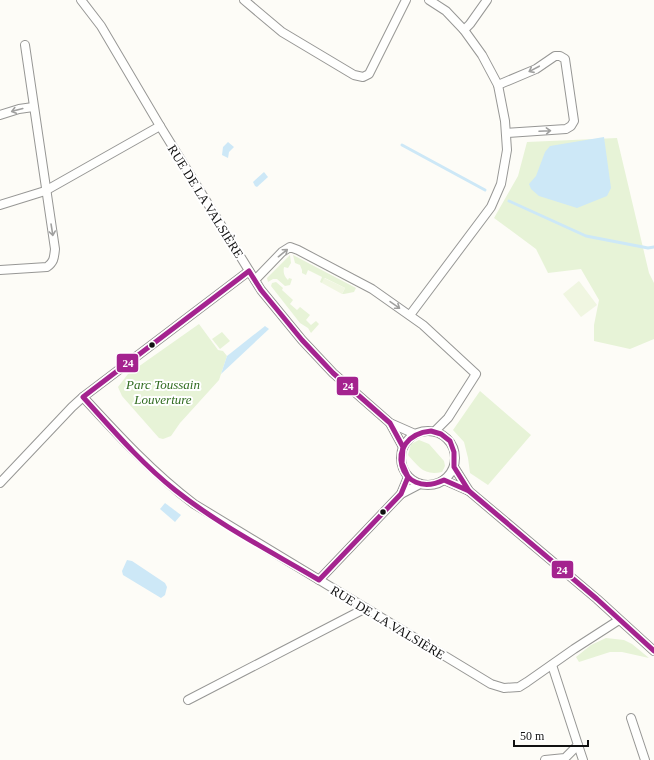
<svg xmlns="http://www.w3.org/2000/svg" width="654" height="760" viewBox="0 0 654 760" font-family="Georgia,serif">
<rect width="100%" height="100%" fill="#fdfcf7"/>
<g fill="#e7f3d7">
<polygon points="617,138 649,273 654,283 654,339 630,349 594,341 594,325 599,300 581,269 548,273 536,249 494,218 518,176 527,142"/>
<path d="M290 255 291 263 288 268 284 267C283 272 284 276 288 280L289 278 292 279 290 285 285 286 277 279H273L268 282 267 278Z"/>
<polygon points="293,255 356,288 354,292 344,294 342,294 345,288 325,278 322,283 320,282 322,277 308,270 306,275 302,273 302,270 300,265 295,263"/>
<polygon points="276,282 283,288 282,290 293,300 290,304 297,310 300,307 310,315 306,320 311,325 316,321 319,324 311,333 308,328 300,323 271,286 272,283"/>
<polygon points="199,324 218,350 223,351 227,356 219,380 180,423 171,436 163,439 159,438 122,396 118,387 128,374"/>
<polygon points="222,332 230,341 220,349 212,339"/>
<polygon points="480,391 531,435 488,485 470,473 468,458 464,442 453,430"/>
<path d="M419 440 429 444 444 461 445 466 442 472C424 476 419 467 408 455L411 444Z"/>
<polygon points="606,638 624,640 632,644 649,658 622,652 610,652 579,662 576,657 591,645"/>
</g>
<g fill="#f0f6e1">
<polygon points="324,278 345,288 342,294 322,283"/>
<polygon points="579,281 597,305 581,317 563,294"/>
</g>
<g fill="#cde8f7">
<polygon points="604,137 611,188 607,196 577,208 539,196 531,189 529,184 536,176 545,152 550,146"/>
<polygon points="228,142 234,147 229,152 228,158 222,155 223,147"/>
<polygon points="264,172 268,177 257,187 255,186 253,182"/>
<polygon points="265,326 269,329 221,374 227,356"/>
<polygon points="165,503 181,515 175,522 160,509"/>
<polygon points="127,560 132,561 165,583 167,587 165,595 161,598 123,575 122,571"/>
</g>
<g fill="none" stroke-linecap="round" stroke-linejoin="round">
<g stroke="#cde8f7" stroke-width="3">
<polyline points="402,145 485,190"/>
<polyline points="509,201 586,236 648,248 654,247"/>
</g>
<defs>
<g id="minor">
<polyline points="81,0 101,26 160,126 261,290 302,340 333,373 390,423 415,434"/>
<polyline points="244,0 282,32 354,75 363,77 369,74 406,0"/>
<polyline points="464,30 470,24 487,0"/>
<polyline points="498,85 536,69 555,56 560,56 565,59 574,121 571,126 566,129 506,133"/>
<polyline points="0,115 19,109 33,107"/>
<polyline points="0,205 45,191 160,126"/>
<path d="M0 270 47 267C54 262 54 258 55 249L25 45"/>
<path d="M249 271 83 397C118 435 153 473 194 504L491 684 504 688 519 687 527 682 574 649 619 620"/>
<polyline points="255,280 282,252 290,247 298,250 372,289 423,325 476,374 448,418 435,431"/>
<polyline points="410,315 491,207 501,184 507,150 505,121 498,85 482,55 464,30 446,11 429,0"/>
<polyline points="390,423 403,447"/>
<circle cx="428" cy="458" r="27"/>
<polyline points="454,467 469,491 597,599 654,651"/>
<polyline points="444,480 469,491"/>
<polyline points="0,483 72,407 83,397"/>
<polyline points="401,494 420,484"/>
<polyline points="319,580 401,494 408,477"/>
<polyline points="188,700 366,608"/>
<polyline points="631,718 645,760"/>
<polyline points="578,745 583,760"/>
<polyline points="545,760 565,758 578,745 552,665"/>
</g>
</defs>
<use href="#minor" stroke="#979795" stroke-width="10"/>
<use href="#minor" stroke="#fffffe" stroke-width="8"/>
<defs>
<g id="bus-1">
<path d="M249 271 261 290 302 340 333 373 390 423 403 447 402 463 408 477 401 494 319 580C270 551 219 525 175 490 141 463 112 429 83 397Z"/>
<path d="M431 431 441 434 450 441 454 452V467L469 491 444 480C399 502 381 436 431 431Z"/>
<polyline points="469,491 597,599 654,651"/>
</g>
</defs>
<use href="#bus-1" stroke="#fff" stroke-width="8"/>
<use href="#bus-1" stroke="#a4238f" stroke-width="5"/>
</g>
<defs><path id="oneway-shaft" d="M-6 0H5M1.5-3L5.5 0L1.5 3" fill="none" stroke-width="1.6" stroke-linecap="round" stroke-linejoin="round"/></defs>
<g stroke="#a0a09f">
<use href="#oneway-shaft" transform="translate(534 69) rotate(152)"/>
<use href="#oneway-shaft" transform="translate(17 110) rotate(165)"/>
<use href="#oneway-shaft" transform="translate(545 131) rotate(-3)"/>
<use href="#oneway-shaft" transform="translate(52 230) rotate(81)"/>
<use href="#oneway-shaft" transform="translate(283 253) rotate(-39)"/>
<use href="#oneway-shaft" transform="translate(395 305) rotate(35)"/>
</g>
<g fill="#111" stroke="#fff" stroke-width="1.5">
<circle cx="152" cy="345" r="3.5"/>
<circle cx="383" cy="512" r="3.5"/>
</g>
<g text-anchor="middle" stroke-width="4" stroke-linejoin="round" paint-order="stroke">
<g font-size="13" fill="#111" stroke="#fff">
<text transform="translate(206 201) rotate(58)" y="5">RUE DE LA VALSIÈRE</text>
<text transform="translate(388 622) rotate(31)" y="5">RUE DE LA VALSIÈRE</text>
</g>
<g font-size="13" font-style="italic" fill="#2f6b1f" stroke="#fff">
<text x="163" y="389">Parc Toussain<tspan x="163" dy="15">Louverture</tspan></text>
</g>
</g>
<g stroke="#fff" stroke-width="1.5">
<rect x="116" y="353" width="23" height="20" rx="4" fill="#a4238f"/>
<rect x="336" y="376" width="23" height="20" rx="4" fill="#a4238f"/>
<rect x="551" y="560" width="23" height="19" rx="4" fill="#a4238f"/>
</g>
<g font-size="11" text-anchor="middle" font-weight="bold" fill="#fff">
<text x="128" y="367">24</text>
<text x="348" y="390">24</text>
<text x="562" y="574">24</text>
</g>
<path d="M514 740v6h74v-6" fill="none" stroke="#111111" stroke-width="2"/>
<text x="520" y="740" font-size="12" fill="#111111" stroke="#ffffff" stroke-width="3" paint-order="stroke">50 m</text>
</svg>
